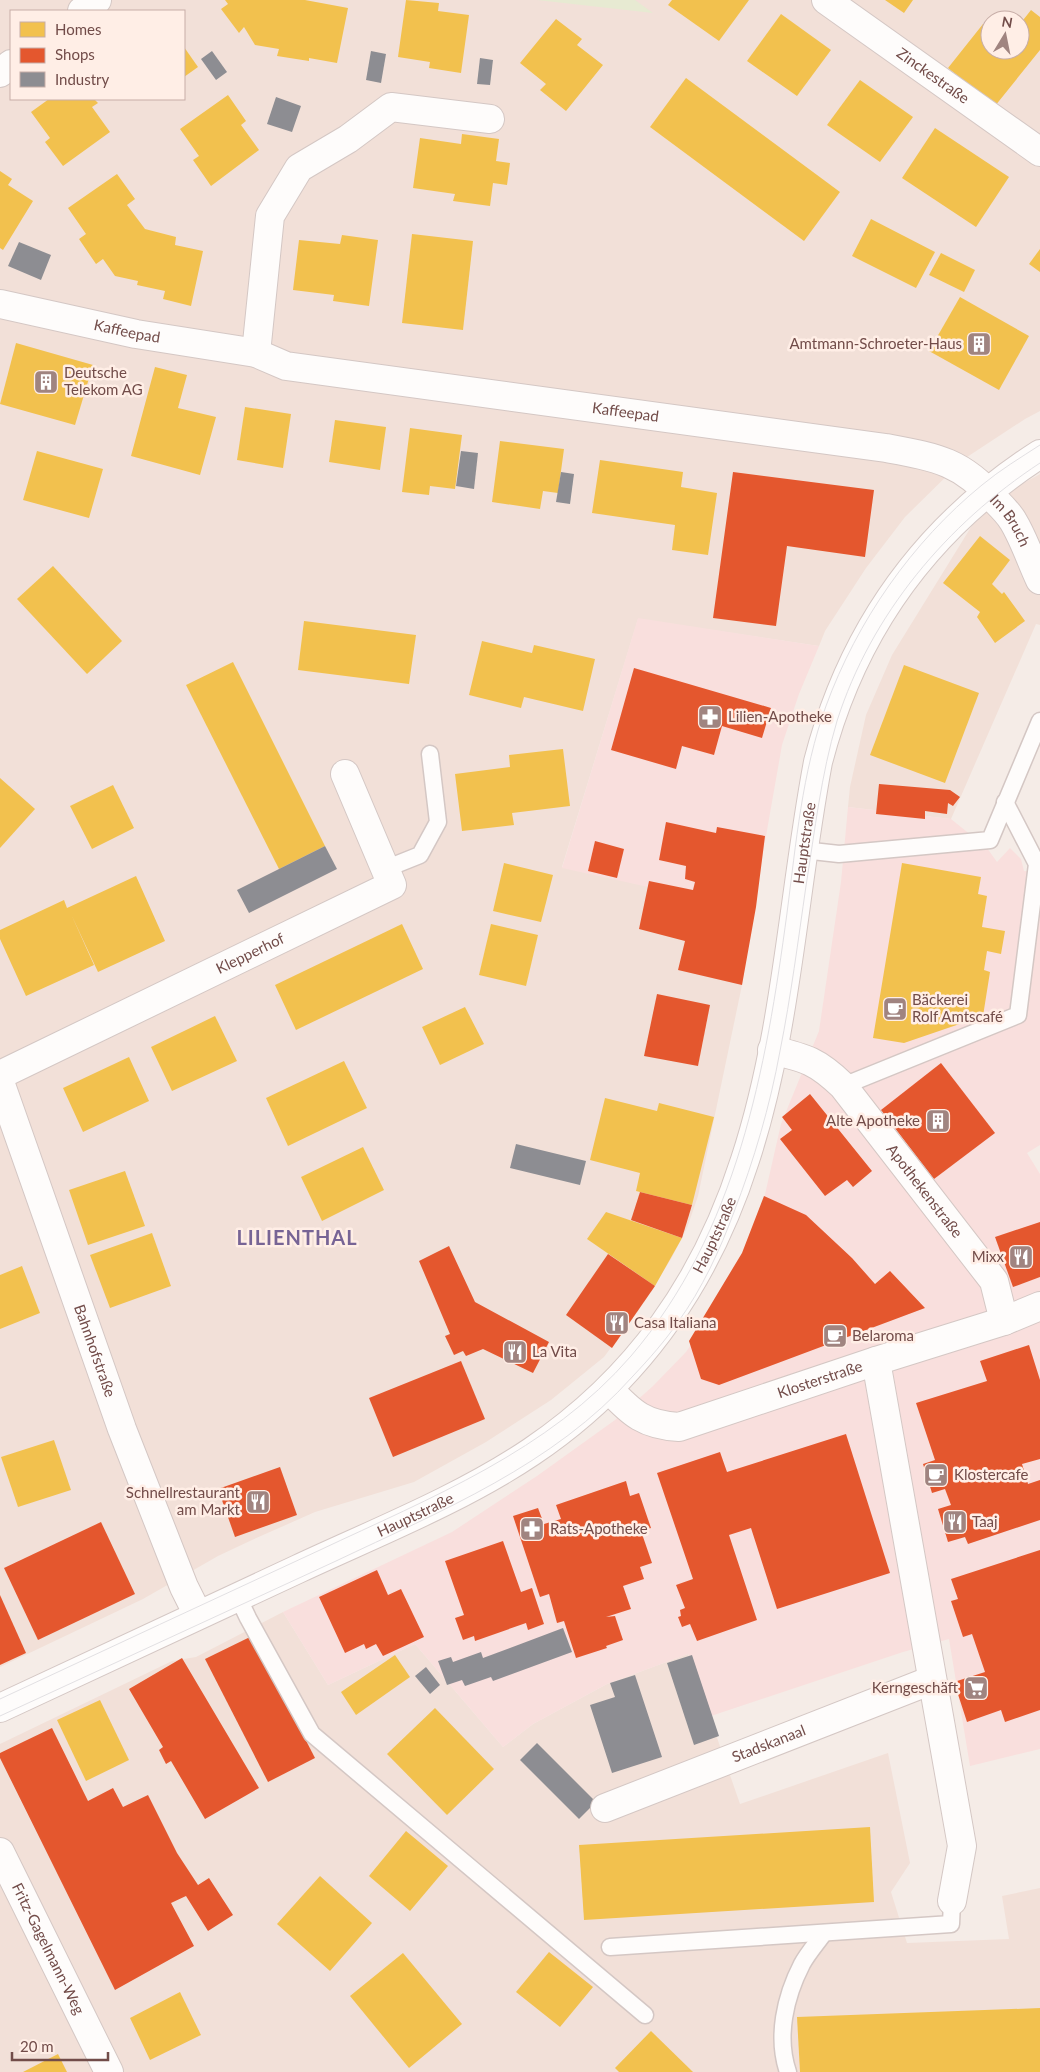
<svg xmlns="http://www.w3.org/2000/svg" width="1040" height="2072" viewBox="0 0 1040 2072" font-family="Lato,sans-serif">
<rect width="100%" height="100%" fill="#f5ece7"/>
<g fill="#f2e0d8" fill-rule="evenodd">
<path d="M0 0H1040V411L1025 419 964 459 905 517 866 568 825 631 819 646 638 619 562 867 753 910 742 985 698 1196 687 1228 671 1259 638 1311 604 1357 551 1400 486 1442 414 1482 315 1512 252 1540 218 1556 143 1599 0 1667ZM11 11H184V99H11ZM990 20H1020V50H990Z"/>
<polygon points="1040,474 1040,625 1036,624 951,819 848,807 850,787 866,715 892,655 976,519 1009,491"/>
<polygon points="283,1612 328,1685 415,1644 503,1747 533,1724 607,1684 688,1654 740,1804 888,1753 910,1863 891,1892 907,1943 1009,1939 1002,1896 1040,1888 1040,2072 0,2072 0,1744 172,1661 196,1657"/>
</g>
<g fill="#f9dfdd">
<polygon points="638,618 819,646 799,694 782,745 753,910 562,868"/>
<polygon points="848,807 951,819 987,848 997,862 1010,848 1021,859 1024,871 1040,872 1040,1145 1027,1153 1040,1174 1040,1749 970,1766 949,1639 903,1652 711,1716 688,1654 607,1684 533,1724 503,1747 415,1644 328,1685 283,1612 452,1532 537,1476 615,1420 653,1386 686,1352 724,1296 761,1212 781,1124 819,1031 841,882"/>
</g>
<polygon fill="#e7ead2" points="537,0 635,0 653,13"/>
<g fill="#f2c14e">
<polygon points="225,0 305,0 348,8 337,63 309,58 309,61 277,56 279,49 255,45 244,27 239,33 221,9 228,4"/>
<polygon points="406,0 439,3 438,11 469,15 461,73 429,68 430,62 398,57"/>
<polygon points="672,0 749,0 719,41 668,5"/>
<polygon points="885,0 913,0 904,13"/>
<polygon points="1031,10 1040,17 1040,50 995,106 948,68 983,24 990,29 990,50 1020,50 1020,24"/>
<polygon points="781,14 831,50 797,96 747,61"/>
<polygon points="556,19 582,39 577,45 603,65 566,111 540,90 546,84 520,63"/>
<polygon points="184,47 198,67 184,77"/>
<polygon points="686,78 840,192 804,241 650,127"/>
<polygon points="860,80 913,117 880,162 827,125"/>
<polygon points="228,95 246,121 241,125 259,150 211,186 193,160 199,156 180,129"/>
<polygon points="49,99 94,99 98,103 92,107 110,132 63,166 45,142 50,138 31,112"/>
<polygon points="935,128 1009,177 976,227 902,178"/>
<polygon points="462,134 499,139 496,161 510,163 507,185 493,183 490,206 453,201 455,194 413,188 420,138 461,144"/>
<polygon points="0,171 12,179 8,185 33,201 3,250 0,248"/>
<polygon points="117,174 135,199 127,205 145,229 176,237 175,245 203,251 191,306 163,299 165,291 137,285 138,281 115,276 103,259 96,264 79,239 86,234 68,208"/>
<polygon points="871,219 935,252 916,288 852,256"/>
<polygon points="412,234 473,241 463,330 402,323"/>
<polygon points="342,235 378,240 369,306 333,301 334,295 293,290 299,240 340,244"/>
<polygon points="1040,249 1040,272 1029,264"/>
<polygon points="941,253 975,270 964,292 929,275"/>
<polygon points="960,297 1029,336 999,390 929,351"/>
<polygon points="16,343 93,365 75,425 0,404"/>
<polygon points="155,367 187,375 178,408 216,417 200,475 131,456"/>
<polygon points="245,407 291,414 283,468 237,460"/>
<polygon points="335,420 386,427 380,470 329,462"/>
<polygon points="410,428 462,435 455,489 430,486 429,495 402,492"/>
<polygon points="500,441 564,449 558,493 543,491 540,509 492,502"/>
<polygon points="37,451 103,469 89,518 23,500"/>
<polygon points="600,460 683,472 681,487 717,493 708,555 672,550 675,525 592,513"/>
<polygon points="980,536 1010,560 992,584 1002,594 1004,592 1025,621 995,643 977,617 980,612 943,583"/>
<polygon points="53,566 122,641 87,674 17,599"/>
<polygon points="304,621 416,635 409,684 298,670"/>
<polygon points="482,641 532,653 534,645 595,659 583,711 524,697 521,708 469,695"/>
<polygon points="233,662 325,846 279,869 186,685"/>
<polygon points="904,665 979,693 945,783 870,755"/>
<polygon points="563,749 570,806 512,813 514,825 462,831 455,774 510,767 509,755"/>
<polygon points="0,778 35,809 0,848"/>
<polygon points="113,785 134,828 92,849 70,806"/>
<polygon points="504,863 553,875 541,922 493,911"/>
<polygon points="902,863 981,877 978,894 987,896 982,927 1005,931 1001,954 987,951 984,970 990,972 983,1016 904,1043 873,1038"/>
<polygon points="136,876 165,941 98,972 71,914 94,965 26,996 0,939 0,930 64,900 67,908"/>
<polygon points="402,924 423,969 296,1030 275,985"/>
<polygon points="491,924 538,935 526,986 479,975"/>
<polygon points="465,1007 484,1044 440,1065 422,1027"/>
<polygon points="215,1016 237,1061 172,1091 151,1047"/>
<polygon points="129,1057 149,1101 83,1132 63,1088"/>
<polygon points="344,1061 367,1108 288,1146 266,1098"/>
<polygon points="605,1098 657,1111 659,1103 714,1117 692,1205 636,1191 640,1173 590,1160"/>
<polygon points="363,1147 384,1190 322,1221 301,1177"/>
<polygon points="125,1171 145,1226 88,1245 69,1190"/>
<polygon points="606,1212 682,1238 655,1286 587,1239"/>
<polygon points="152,1233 171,1286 110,1308 90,1255"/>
<polygon points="22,1266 40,1313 0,1329 0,1275"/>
<polygon points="54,1440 71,1490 18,1507 1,1457"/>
<polygon points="395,1655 410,1677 356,1715 341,1692"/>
<polygon points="100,1700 129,1760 86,1781 57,1720"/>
<polygon points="435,1708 494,1769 447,1815 387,1754"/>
<polygon points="870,1827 874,1902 584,1920 579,1845"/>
<polygon points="406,1831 448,1866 410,1911 369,1876"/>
<polygon points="320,1876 372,1923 330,1971 277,1924"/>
<polygon points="549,1952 593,1987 560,2027 516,1992"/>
<polygon points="403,1953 462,2024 409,2068 350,1996"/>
<polygon points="180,1992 201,2035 150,2060 130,2018"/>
<polygon points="1040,2008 1040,2072 800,2072 797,2017"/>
<polygon points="651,2031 693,2072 619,2072 615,2068"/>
<polygon points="58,2054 67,2072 23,2072"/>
</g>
<g fill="#e4572e">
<polygon points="733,472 874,490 865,557 787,546 776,626 713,618"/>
<polygon points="634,668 771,708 762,738 722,726 714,755 682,746 676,769 611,750"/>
<polygon points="879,784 950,790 960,797 953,806 948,803 947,814 925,811 925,819 876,814"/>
<polygon points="666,822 716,833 717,827 765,836 756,907 742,985 678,970 685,941 639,929 649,881 693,890 695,882 685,879 686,866 659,860"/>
<polygon points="595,841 624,849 617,878 588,871"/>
<polygon points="657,994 710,1005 698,1066 644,1056"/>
<polygon points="941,1063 995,1133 934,1179 881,1110"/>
<polygon points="810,1094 872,1171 853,1187 847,1180 825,1196 780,1139 792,1130 782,1117"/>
<polygon points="640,1192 692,1205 682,1238 631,1220"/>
<polygon points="764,1196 806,1215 852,1258 875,1284 890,1271 925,1308 719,1385 701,1379 689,1341 742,1253"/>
<polygon points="1040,1222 1040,1277 1013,1287 995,1237"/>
<polygon points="449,1246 475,1302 549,1342 533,1373 483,1349 466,1356 463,1351 454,1355 445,1336 450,1334 419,1261"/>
<polygon points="608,1254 655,1286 612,1348 566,1315"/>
<polygon points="1029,1345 1040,1380 1040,1459 1022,1464 1028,1484 1040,1480 1040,1520 968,1544 965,1537 948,1542 938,1509 951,1505 945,1489 932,1493 923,1464 935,1460 916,1403 987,1381 980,1361"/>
<polygon points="461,1361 485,1419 393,1457 369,1398"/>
<polygon points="846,1434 890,1573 777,1609 751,1528 729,1535 757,1620 697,1641 690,1624 682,1627 678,1617 681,1616 680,1610 685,1608 676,1585 693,1579 657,1473 720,1452 727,1472"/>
<polygon points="280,1467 297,1515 235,1537 218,1489"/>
<polygon points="626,1481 630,1496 639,1493 651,1528 641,1531 652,1563 640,1567 644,1579 623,1586 631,1609 606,1617 615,1616 623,1640 606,1646 607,1648 576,1658 564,1621 557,1623 549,1594 540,1597 513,1516 538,1508 544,1524 561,1519 556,1505"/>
<polygon points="101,1522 135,1594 38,1640 4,1568"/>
<polygon points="503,1541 521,1592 532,1588 544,1624 528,1630 526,1623 475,1641 474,1636 463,1640 455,1618 464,1615 445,1561"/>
<polygon points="1040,1550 1040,1710 1005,1722 1001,1710 967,1722 954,1682 985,1672 972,1634 963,1637 951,1601 958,1599 951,1579"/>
<polygon points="377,1570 388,1595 401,1589 424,1637 383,1656 376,1644 366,1649 364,1644 345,1653 319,1597"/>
<polygon points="0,1595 26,1653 0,1665"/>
<polygon points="252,1636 315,1758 268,1782 205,1659"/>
<polygon points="182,1658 259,1788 205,1819 171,1761 166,1764 159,1750 163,1747 129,1689"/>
<polygon points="52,1728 88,1801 113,1788 123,1807 148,1795 177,1853 198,1885 209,1878 233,1915 208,1931 186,1896 171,1903 194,1946 115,1990 0,1758 0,1753"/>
</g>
<g fill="#8d8d92">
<polygon points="212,51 227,72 216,80 201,59"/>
<polygon points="371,51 386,54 381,83 366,80"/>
<polygon points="480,58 493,60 490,85 477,84"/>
<polygon points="276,97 301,106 292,132 267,124"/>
<polygon points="19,242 51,255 41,280 8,266"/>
<polygon points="461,451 478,453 474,489 456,486"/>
<polygon points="561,472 574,474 570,504 556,502"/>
<polygon points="325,846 337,869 249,913 237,890"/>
<polygon points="516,1144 586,1161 580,1185 510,1168"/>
<polygon points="563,1628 572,1652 493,1681 491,1677 465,1686 462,1680 447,1685 438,1661 451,1657 453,1662 481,1652 483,1658"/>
<polygon points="692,1655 719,1736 694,1745 667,1663"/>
<polygon points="426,1667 440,1685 430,1694 415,1676"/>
<polygon points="635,1675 662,1757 612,1773 590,1705 615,1697 610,1683"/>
<polygon points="537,1743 596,1802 579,1819 520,1760"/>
</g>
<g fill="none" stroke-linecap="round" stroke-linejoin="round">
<defs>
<g id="lane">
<polyline points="803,850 839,854 990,840 1040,721"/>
<polyline points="385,869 420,855 438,822 430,754"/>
<polyline points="843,1086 1018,1015 1037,864 1005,802"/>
<polyline points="238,1597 248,1618 312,1734 645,2015"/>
<polyline points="610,1947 951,1924 952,1901"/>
<path d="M788 2072C776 2037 785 1997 802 1964 808 1953 817 1943 824 1933"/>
</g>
<g id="street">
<path id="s1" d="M826 0 1040 152"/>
<polyline points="82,11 97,0"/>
<polyline points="0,73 11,64"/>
<path id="s2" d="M0 304 136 334 256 353 286 366 886 448C935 457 962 461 996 501 1002 507 1009 514 1013 521 1024 539 1031 561 1040 580"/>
<polyline points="256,353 270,216 299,168 348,139 391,107 490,119"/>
<path id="s3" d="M772 1050C806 1058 817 1061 843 1086L994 1281 1004 1321"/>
<path id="s4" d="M0 1075 392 885 345 774"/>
<path id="s5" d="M0 1082 122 1429 184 1587 198 1615"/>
<polyline points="876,1361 962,1846 952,1901"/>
<path id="s6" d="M609 1389C632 1414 645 1425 679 1427L876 1361 1004 1321 1040 1306"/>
<path id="s7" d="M605 1808 932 1680"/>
<path id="s8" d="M0 1852 109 2072"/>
</g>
<g id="secondary">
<path id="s9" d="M0 1708C100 1662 199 1615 298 1569 375 1533 461 1499 531 1452 638 1380 706 1282 745 1160 787 1032 793 894 818 762 852 630 925 528 1040 454"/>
</g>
</defs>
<use href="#lane" stroke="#d4c7c4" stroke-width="19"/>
<use href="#street" stroke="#d4c7c4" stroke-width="30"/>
<use href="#secondary" stroke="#d4c7c4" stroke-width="30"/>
<use href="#lane" stroke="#fefcfb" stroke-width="16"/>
<use href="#street" stroke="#fefcfb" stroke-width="28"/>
<use href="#secondary" stroke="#fefcfb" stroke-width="28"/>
<g stroke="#e2e0e3" stroke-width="1">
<path d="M0 1699C106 1649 213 1600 320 1550 430 1498 549 1451 631 1356 737 1232 766 1070 787 913 796 844 802 772 826 706 857 621 912 542 982 485 1000 470 1020 458 1040 445"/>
<path d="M0 1716C112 1664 224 1613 336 1561 441 1511 554 1465 633 1376 649 1359 665 1341 678 1322 702 1289 720 1250 734 1212 754 1160 770 1106 780 1051 791 996 798 941 806 886 815 830 821 775 837 721 871 614 947 524 1040 463"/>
</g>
</g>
<defs>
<symbol id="building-square" viewBox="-11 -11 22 22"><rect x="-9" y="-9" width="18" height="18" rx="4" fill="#a08480" stroke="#ffeee6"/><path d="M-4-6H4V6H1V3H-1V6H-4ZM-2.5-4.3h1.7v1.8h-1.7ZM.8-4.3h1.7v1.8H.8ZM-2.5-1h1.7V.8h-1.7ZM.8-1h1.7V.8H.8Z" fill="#fff"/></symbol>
<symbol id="pharmacy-square" viewBox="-11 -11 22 22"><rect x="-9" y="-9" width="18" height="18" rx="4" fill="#a08480" stroke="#ffeee6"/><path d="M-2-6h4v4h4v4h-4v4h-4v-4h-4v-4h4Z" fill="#fff"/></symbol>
<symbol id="cafe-square" viewBox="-11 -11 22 22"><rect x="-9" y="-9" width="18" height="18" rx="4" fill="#a08480" stroke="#ffeee6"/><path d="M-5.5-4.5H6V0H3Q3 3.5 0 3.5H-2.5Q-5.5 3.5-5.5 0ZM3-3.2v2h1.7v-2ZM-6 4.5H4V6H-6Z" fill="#fff"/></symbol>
<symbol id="restaurant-square" viewBox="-11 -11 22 22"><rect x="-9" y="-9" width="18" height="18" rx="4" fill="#a08480" stroke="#ffeee6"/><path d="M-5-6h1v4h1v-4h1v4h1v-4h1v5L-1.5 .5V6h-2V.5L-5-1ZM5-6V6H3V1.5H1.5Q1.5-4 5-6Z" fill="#fff"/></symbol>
<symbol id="supermarket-square" viewBox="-11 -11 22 22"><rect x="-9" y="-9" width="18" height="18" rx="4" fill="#a08480" stroke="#ffeee6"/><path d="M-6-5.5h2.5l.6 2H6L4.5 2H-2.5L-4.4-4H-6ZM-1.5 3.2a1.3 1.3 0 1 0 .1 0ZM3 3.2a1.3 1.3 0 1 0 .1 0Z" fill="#fff"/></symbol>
</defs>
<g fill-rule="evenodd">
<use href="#building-square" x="965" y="330" width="28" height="28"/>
<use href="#building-square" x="32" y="368" width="28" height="28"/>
<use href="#pharmacy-square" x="696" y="703" width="28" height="28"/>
<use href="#cafe-square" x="881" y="995" width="28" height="28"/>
<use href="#building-square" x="924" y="1107" width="28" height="28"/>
<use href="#restaurant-square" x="1007" y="1243" width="28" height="28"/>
<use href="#restaurant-square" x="603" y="1309" width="28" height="28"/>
<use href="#cafe-square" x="821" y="1322" width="28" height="28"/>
<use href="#restaurant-square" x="501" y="1338" width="28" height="28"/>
<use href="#cafe-square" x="922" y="1461" width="28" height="28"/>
<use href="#restaurant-square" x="244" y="1488" width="28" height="28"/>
<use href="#restaurant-square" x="941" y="1508" width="28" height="28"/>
<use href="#pharmacy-square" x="518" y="1515" width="28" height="28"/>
<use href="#supermarket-square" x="962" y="1674" width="28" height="28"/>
</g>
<g text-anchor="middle" stroke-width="5" stroke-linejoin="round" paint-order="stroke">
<g font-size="15" fill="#724c49" stroke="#ffeee6">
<text dy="5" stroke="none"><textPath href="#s1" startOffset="131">Zinckestraße</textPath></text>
<text dy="5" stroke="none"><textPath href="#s2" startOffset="130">Kaffeepad</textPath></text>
<text dy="5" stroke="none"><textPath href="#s2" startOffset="636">Kaffeepad</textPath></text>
<text dy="5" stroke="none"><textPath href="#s2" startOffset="1049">Im Bruch</textPath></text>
<text dy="5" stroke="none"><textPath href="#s9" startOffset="1282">Hauptstraße</textPath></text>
<text dy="5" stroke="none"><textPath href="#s4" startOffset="278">Klepperhof</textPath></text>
<text dy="5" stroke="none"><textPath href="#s3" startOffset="214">Apothekenstraße</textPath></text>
<text dy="5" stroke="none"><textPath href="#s9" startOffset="878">Hauptstraße</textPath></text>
<text dy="5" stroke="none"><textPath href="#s5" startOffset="285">Bahnhofstraße</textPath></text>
<text dy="5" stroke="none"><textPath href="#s6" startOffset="231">Klosterstraße</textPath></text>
<text dy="5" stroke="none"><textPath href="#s9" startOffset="458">Hauptstraße</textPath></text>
<text dy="5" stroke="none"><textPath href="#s7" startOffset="176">Stadskanaal</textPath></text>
<text dy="5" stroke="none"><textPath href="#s8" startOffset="108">Fritz-Gagelmann-Weg</textPath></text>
</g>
<g font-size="15" fill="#724c49" stroke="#ffeee6" text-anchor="start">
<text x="962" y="349" text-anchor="end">Amtmann-Schroeter-Haus</text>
<text x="64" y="378">Deutsche<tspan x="64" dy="17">Telekom AG</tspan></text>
<text x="728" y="722">Lilien-Apotheke</text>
<text x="912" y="1005">Bäckerei<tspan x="912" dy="17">Rolf Amtscafé</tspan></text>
<text x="920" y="1126" text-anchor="end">Alte Apotheke</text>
<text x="1004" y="1262" text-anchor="end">Mixx</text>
<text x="634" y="1328">Casa Italiana</text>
<text x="852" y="1341">Belaroma</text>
<text x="532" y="1357">La Vita</text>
<text x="954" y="1480">Klostercafe</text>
<text x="240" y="1498" text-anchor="end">Schnellrestaurant<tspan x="240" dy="17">am Markt</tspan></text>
<text x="972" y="1527">Taaj</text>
<text x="550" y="1534">Rats-Apotheke</text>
<text x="958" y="1693" text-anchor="end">Kerngeschäft</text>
</g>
<g font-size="20" font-weight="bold" letter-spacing="1" fill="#776495" stroke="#ffeee6">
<text x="297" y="1245">LILIENTHAL</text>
</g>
</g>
<rect x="10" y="10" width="175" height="90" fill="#ffeee6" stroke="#c7ada7"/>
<rect x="20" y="22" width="25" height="15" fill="#f2c14e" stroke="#c7ada7"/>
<text x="55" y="35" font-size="15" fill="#724c49">Homes</text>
<rect x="20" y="48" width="25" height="15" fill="#e4572e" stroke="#c7ada7"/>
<text x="55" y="60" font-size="15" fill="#724c49">Shops</text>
<rect x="20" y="72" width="25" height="15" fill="#8d8d92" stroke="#c7ada7"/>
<text x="55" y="85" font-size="15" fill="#724c49">Industry</text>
<g transform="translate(1005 35) rotate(10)"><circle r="24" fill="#ffeee6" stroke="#c7ada7"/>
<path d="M0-4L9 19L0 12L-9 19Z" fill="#a08480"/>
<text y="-8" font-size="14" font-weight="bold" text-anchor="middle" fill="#724c49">N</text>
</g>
<path d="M12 2052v8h96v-8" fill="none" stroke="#724c49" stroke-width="2.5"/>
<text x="20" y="2052" font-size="15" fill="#724c49" stroke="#ffeee6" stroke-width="4" paint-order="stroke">20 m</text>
</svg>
